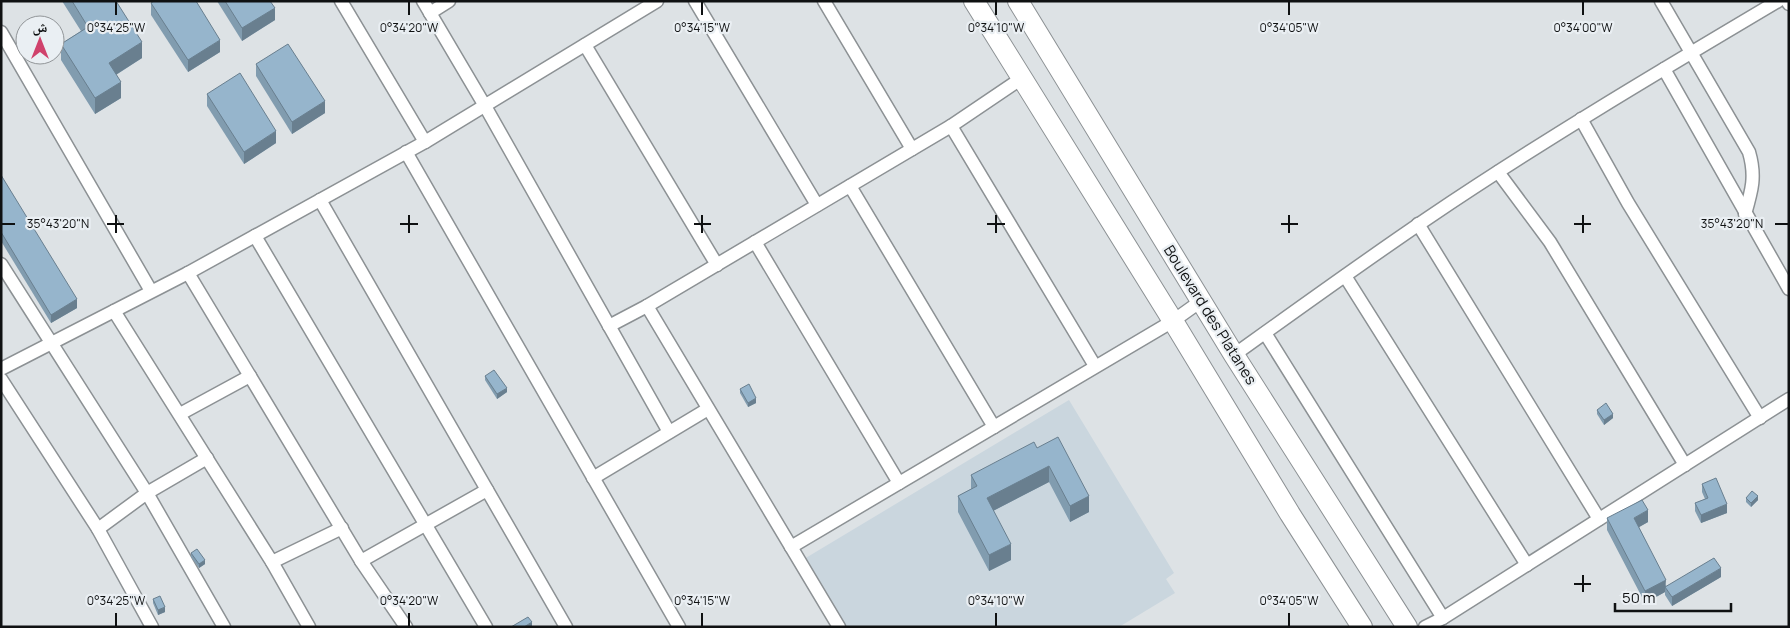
<svg xmlns="http://www.w3.org/2000/svg" width="1790" height="628" viewBox="0 0 1790 628" font-family="Manrope,'Noto Naskh Arabic',sans-serif">
<rect width="100%" height="100%" fill="#dde2e5"/>
<polygon fill="#cad6de" points="1069,400 1174,573 1166,579 1175,593 1119,627 845,627 804,559"/>
<g fill="none" stroke-linecap="round" stroke-linejoin="round">
<defs>
<g id="street">
<polyline points="341,1 425,142"/>
<polyline points="423,1 485,106 669,432"/>
<polyline points="695,1 817,205"/>
<polyline points="824,1 912,149"/>
<path d="M1661 1 1749 152C1756 176 1752 190 1745 214"/>
<polyline points="1787,1 1789,4"/>
<polyline points="430,13 449,1"/>
<polyline points="1,32 151,291"/>
<polyline points="585,45 717,265"/>
<polyline points="1664,69 1789,289"/>
<polyline points="1581,119 1628,203 1760,418"/>
<polyline points="951,126 1095,366"/>
<polyline points="406,152 679,627"/>
<polyline points="1498,172 1550,242 1685,465"/>
<polyline points="850,186 994,427"/>
<polyline points="320,200 566,627"/>
<polyline points="1418,224 1599,519"/>
<polyline points="255,236 486,627"/>
<polyline points="755,242 899,483"/>
<polyline points="1,264 147,493 224,627"/>
<polyline points="188,273 361,561 406,627"/>
<polyline points="1345,276 1527,565"/>
<polyline points="647,306 839,627"/>
<polyline points="114,311 272,562 309,627"/>
<polyline points="609,326 647,306 951,126 1022,78"/>
<polyline points="1265,333 1443,618"/>
<path d="M1234 355C1298 309 1363 262 1428 218 1542 141 1660 71 1778 1"/>
<polyline points="1,369 188,273 425,142 657,1"/>
<polyline points="1,379 98,529 152,627"/>
<polyline points="180,414 250,376"/>
<polyline points="593,478 708,409"/>
<polyline points="98,529 147,493 207,458"/>
<polyline points="791,547 1173,321 1201,301"/>
<polyline points="361,561 487,490"/>
<polyline points="272,562 342,528"/>
<polyline points="1425,627 1443,618 1789,399"/>
</g>
<g id="primary">
<polyline points="974,1 1173,321 1290,514 1362,627"/>
<polyline points="1018,1 1234,355 1407,627"/>
</g>
</defs>
<use href="#street" stroke="#8c9194" stroke-width="15"/>
<use href="#primary" stroke="#8c9194" stroke-width="22"/>
<use href="#street" stroke="#fff" stroke-width="12"/>
<use href="#primary" stroke="#fff" stroke-width="20"/>
</g>
<g fill="#819caf">
<polygon points="62,1 116,1 142,58 116,75 121,98 95,114 61,60 61,44 81,31"/>
<polygon points="217,1 270,1 275,20 242,41"/>
<polygon points="151,3 220,52 188,72 151,15"/>
<polygon points="256,64 325,113 292,134 256,76"/>
<polygon points="207,94 276,143 244,164 207,106"/>
<polygon points="1,175 77,308 51,323 1,241"/>
<polygon points="485,376 507,392 497,399 485,380"/>
<polygon points="740,389 756,403 748,407 740,393"/>
<polygon points="1597,410 1613,418 1604,425 1597,414"/>
<polygon points="1037,448 1089,512 1070,522 1049,482 993,511 1011,560 989,571 958,512 958,496 971,489 971,475"/>
<polygon points="1702,484 1727,513 1701,523 1695,511 1695,503 1705,499 1702,492"/>
<polygon points="1746,498 1758,500 1751,507 1746,502"/>
<polygon points="1607,518 1648,522 1639,527 1666,586 1721,577 1672,606 1665,595 1665,592 1645,603 1607,530"/>
<polygon points="191,553 205,564 199,568 191,557"/>
<polygon points="153,599 165,612 158,615 153,603"/>
</g>
<g fill="#697f8f">
<polygon points="275,8 275,20 242,41 242,28"/>
<polygon points="220,40 220,52 188,72 188,60"/>
<polygon points="142,42 142,58 109,79 109,63"/>
<polygon points="121,82 121,98 95,114 95,98"/>
<polygon points="325,101 325,113 292,134 292,122"/>
<polygon points="276,131 276,143 244,164 244,152"/>
<polygon points="77,299 77,308 51,323 51,315"/>
<polygon points="507,388 507,392 497,399 497,394"/>
<polygon points="756,398 756,403 748,407 748,403"/>
<polygon points="1613,414 1613,418 1604,425 1604,420"/>
<polygon points="1049,466 1049,482 987,514 987,498"/>
<polygon points="1089,496 1089,512 1070,522 1070,506"/>
<polygon points="1758,496 1758,500 1751,507 1751,503"/>
<polygon points="1727,504 1727,513 1701,523 1701,515"/>
<polygon points="1648,510 1648,522 1634,530 1634,518"/>
<polygon points="1011,544 1011,560 989,571 989,555"/>
<polygon points="205,560 205,564 199,568 199,564"/>
<polygon points="1721,568 1721,577 1672,606 1672,597"/>
<polygon points="1666,580 1665,592 1645,603 1645,591"/>
<polygon points="165,607 165,612 158,615 158,610"/>
<polygon points="532,622 532,627 524,627"/>
</g>
<g fill="#96b5cc" stroke="#697f8f">
<polygon points="72,1 116,1 142,42 109,63 121,82 95,98 61,44 88,27"/>
<polygon points="154,1 196,1 220,40 188,60 151,3"/>
<polygon points="225,1 270,1 275,8 242,28"/>
<polygon points="288,44 325,101 292,122 256,64"/>
<polygon points="240,73 276,131 244,152 207,94"/>
<polygon points="1,175 77,299 51,315 1,232"/>
<polygon points="494,370 507,388 497,394 485,376"/>
<polygon points="749,384 756,398 748,403 740,389"/>
<polygon points="1606,403 1613,414 1604,420 1597,410"/>
<polygon points="1058,437 1089,496 1070,506 1049,466 987,498 1011,544 989,555 958,496 977,486 971,475 1034,442 1037,448"/>
<polygon points="1716,478 1727,504 1701,515 1695,503 1708,498 1702,484"/>
<polygon points="1752,491 1758,496 1751,503 1746,498"/>
<polygon points="1642,500 1648,510 1634,518 1666,580 1645,591 1607,518"/>
<polygon points="197,549 205,560 199,564 191,553"/>
<polygon points="1714,558 1721,568 1672,597 1665,587"/>
<polygon points="160,596 165,607 158,610 153,599"/>
<polygon points="528,617 532,622 524,627 511,627"/>
</g>
<path fill="none" stroke="#0f1112" stroke-width="2" d="M116 2V15M409 2V15M702 2V15M996 2V15M1289 2V15M1583 2V15M116 215V233M409 215V233M702 215V233M996 215V233M1289 215V233M1583 215V233M2 224H15M107 224H124M400 224H418M694 224H711M987 224H1005M1281 224H1298M1574 224H1591M1775 224H1788M1583 575V592M1574 584H1591M116 613V626M409 613V626M702 613V626M996 613V626M1289 613V626"/>
<g text-anchor="middle" stroke-width="4.5" stroke-linejoin="round" paint-order="stroke">
<g font-size="15" fill="#0f1112" stroke="#eaeff3">
<text transform="translate(1210 315) rotate(58)" y="5">Boulevard des Platanes</text>
</g>
</g>
<g font-size="12" text-anchor="middle" fill="#0f1112" stroke="#eaeff3" stroke-width="4.5" stroke-linejoin="round" paint-order="stroke">
<text x="116" y="32">0°34'25"W</text>
<text x="409" y="32">0°34'20"W</text>
<text x="702" y="32">0°34'15"W</text>
<text x="996" y="32">0°34'10"W</text>
<text x="1289" y="32">0°34'05"W</text>
<text x="1583" y="32">0°34'00"W</text>
<text x="58" y="228">35°43'20"N</text>
<text x="1732" y="228">35°43'20"N</text>
<text x="116" y="605">0°34'25"W</text>
<text x="409" y="605">0°34'20"W</text>
<text x="702" y="605">0°34'15"W</text>
<text x="996" y="605">0°34'10"W</text>
<text x="1289" y="605">0°34'05"W</text>
</g>
<rect width="1790" height="628" fill="none" stroke="#0f1112" stroke-width="5"/>
<g transform="translate(40 40)"><circle r="24" fill="#eaeff3" stroke="#929699"/>
<path d="M0-4L9 19L0 12L-9 19Z" fill="#d0426c"/>
<text y="-8" font-size="14" font-weight="bold" text-anchor="middle" fill="#0f1112">ش</text>
</g>
<path d="M1615 603v8h116v-8" fill="none" stroke="#0f1112" stroke-width="2.5"/>
<text x="1622" y="603" font-size="15" fill="#0f1112" stroke="#eaeff3" stroke-width="4" paint-order="stroke">50 m</text>
</svg>
